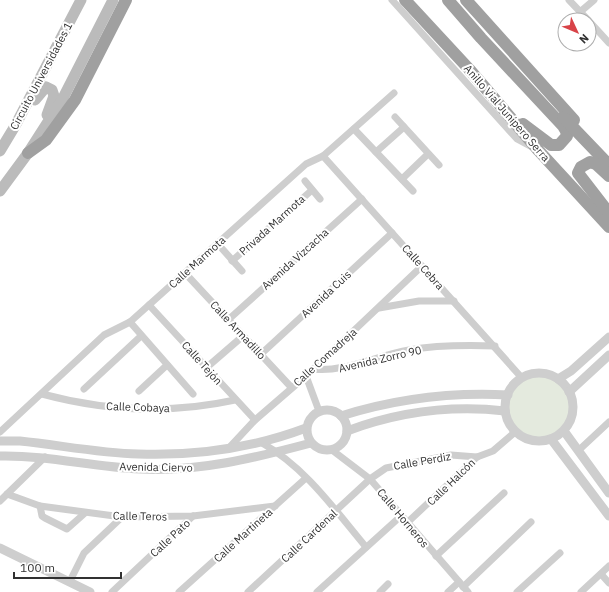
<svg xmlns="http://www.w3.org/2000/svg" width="609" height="592" viewBox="0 0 609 592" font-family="'IBM Plex Sans',sans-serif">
<rect width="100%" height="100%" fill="#fff"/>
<circle fill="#e4eade" cx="539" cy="408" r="33"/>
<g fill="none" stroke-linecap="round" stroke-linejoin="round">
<g stroke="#cecece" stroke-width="7">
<polyline points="392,0 517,139 532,147"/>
<polyline points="569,0 588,20"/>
<polyline points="580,12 594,0"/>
<polyline points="589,21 609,43"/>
<polyline points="395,117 439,165"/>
<polyline points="354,129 413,191"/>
<polyline points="376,152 404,127"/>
<polyline points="323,156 522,378"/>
<polyline points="402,179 428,154"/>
<polyline points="305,181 320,199"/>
<polyline points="217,243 242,271"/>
<polyline points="232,261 312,190"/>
<polyline points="185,273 291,387"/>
<polyline points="149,305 255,420"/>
<polyline points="379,308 419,301 454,301"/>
<polyline points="228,320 362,199"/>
<polyline points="130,322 193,394"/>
<polyline points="260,355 392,233"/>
<polyline points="206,368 243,336"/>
<path d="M313 369C343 373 378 355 409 350 437 345 466 345 495 346"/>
<polyline points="306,376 319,411"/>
<polyline points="84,389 141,336"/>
<polyline points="139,391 167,365"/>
<path d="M42 394C105 411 171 414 235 400"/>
<polyline points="0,432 104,335 130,322 306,164 323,156 394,93"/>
<path d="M262 443C305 467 335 510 366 547"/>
<polyline points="228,449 255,420 306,376 422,266"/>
<polyline points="332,450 370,479 468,592"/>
<polyline points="579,450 609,422"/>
<polyline points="7,494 40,506 122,517 193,516 275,506"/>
<polyline points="0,501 45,457"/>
<polyline points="40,506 42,516 45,518 67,529 85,513"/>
<polyline points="408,522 477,457 493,451 515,432"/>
<polyline points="436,556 504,493"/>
<polyline points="601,574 609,583"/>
<polyline points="70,581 84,553 122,517"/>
<polyline points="463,587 531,522"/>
<polyline points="112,592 193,516"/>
<polyline points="179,592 306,478"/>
<polyline points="248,592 370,479 386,468 451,455 477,457"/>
<polyline points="317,592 402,515"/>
<polyline points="380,592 388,584"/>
<polyline points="448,592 459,582"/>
<polyline points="517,592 560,553"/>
<polyline points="581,592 609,566"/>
</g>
<g stroke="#cecece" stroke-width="9">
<circle cx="539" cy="407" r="34"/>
<polyline points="558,379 571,371 609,337"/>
<polyline points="569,392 609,355"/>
<circle cx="327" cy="430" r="20"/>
<path d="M341 416C395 399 451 392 508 395"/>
<path d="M347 431C398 412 452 405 505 411"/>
<polyline points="564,431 609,493"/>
<polyline points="551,439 609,516"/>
<path d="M0 441H20C59 445 99 453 138 454 195 456 253 448 306 428"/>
<path d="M0 456C48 455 92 467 140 469 198 472 255 458 311 443"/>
<polyline points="0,548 90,592"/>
</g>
<g stroke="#bbb" stroke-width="11">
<polyline points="35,100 46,87 52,90 54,96 47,115"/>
<polyline points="0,151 15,126 81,0"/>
<polyline points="0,191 28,153 62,100 113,0"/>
</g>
<g stroke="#a0a0a0" stroke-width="12">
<polyline points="405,0 469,69 539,151 609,227"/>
<polyline points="448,0 481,38 563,126 566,131 567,136 559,145 551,145 523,124"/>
<polyline points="466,0 574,120"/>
<polyline points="563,117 609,165"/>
<polyline points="28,153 46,140 75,100 126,0"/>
<polyline points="609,176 596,164 590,162 581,167 578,173 609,213"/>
</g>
</g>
<g text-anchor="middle" stroke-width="4" stroke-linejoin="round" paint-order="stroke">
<g font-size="11" fill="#313131" stroke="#fff">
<text transform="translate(41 76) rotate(-62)" y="4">Circuito Universidades 1</text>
<text transform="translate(507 113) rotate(49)" y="4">Anillo Vial Junípero Serra</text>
<text transform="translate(272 225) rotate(-42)" y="4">Privada Marmota</text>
<text transform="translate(295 259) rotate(-42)" y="4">Avenida Vizcacha</text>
<text transform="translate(197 262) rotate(-42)" y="4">Calle Marmota</text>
<text transform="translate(423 267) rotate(48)" y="4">Calle Cebra</text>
<text transform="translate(326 294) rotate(-43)" y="4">Avenida Cuis</text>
<text transform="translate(238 330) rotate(47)" y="4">Calle Armadillo</text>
<text transform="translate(325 357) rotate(-42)" y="4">Calle Comadreja</text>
<text transform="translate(380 359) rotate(-13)" y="4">Avenida Zorro 90</text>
<text transform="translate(202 363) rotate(48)" y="4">Calle Tejón</text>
<text transform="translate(138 407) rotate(2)" y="4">Calle Cobaya</text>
<text transform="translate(422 461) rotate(-10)" y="4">Calle Perdiz</text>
<text transform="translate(156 467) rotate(1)" y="4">Avenida Ciervo</text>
<text transform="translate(451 482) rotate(-44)" y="4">Calle Halcón</text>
<text transform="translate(140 516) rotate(1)" y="4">Calle Teros</text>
<text transform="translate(403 518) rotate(50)" y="4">Calle Horneros</text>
<text transform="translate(243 535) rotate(-42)" y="4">Calle Martineta</text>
<text transform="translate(309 536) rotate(-43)" y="4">Calle Cardenal</text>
<text transform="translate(170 538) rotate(-43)" y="4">Calle Pato</text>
</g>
</g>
<g transform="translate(577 32) rotate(134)"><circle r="19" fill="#ffffff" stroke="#adadad"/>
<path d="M0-3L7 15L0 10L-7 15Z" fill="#d84348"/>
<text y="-6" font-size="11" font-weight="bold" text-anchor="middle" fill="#313131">N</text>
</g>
<path d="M14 572v6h107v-6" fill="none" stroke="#313131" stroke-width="2"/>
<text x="20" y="572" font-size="12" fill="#313131" stroke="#ffffff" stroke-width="3" paint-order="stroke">100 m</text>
</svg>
